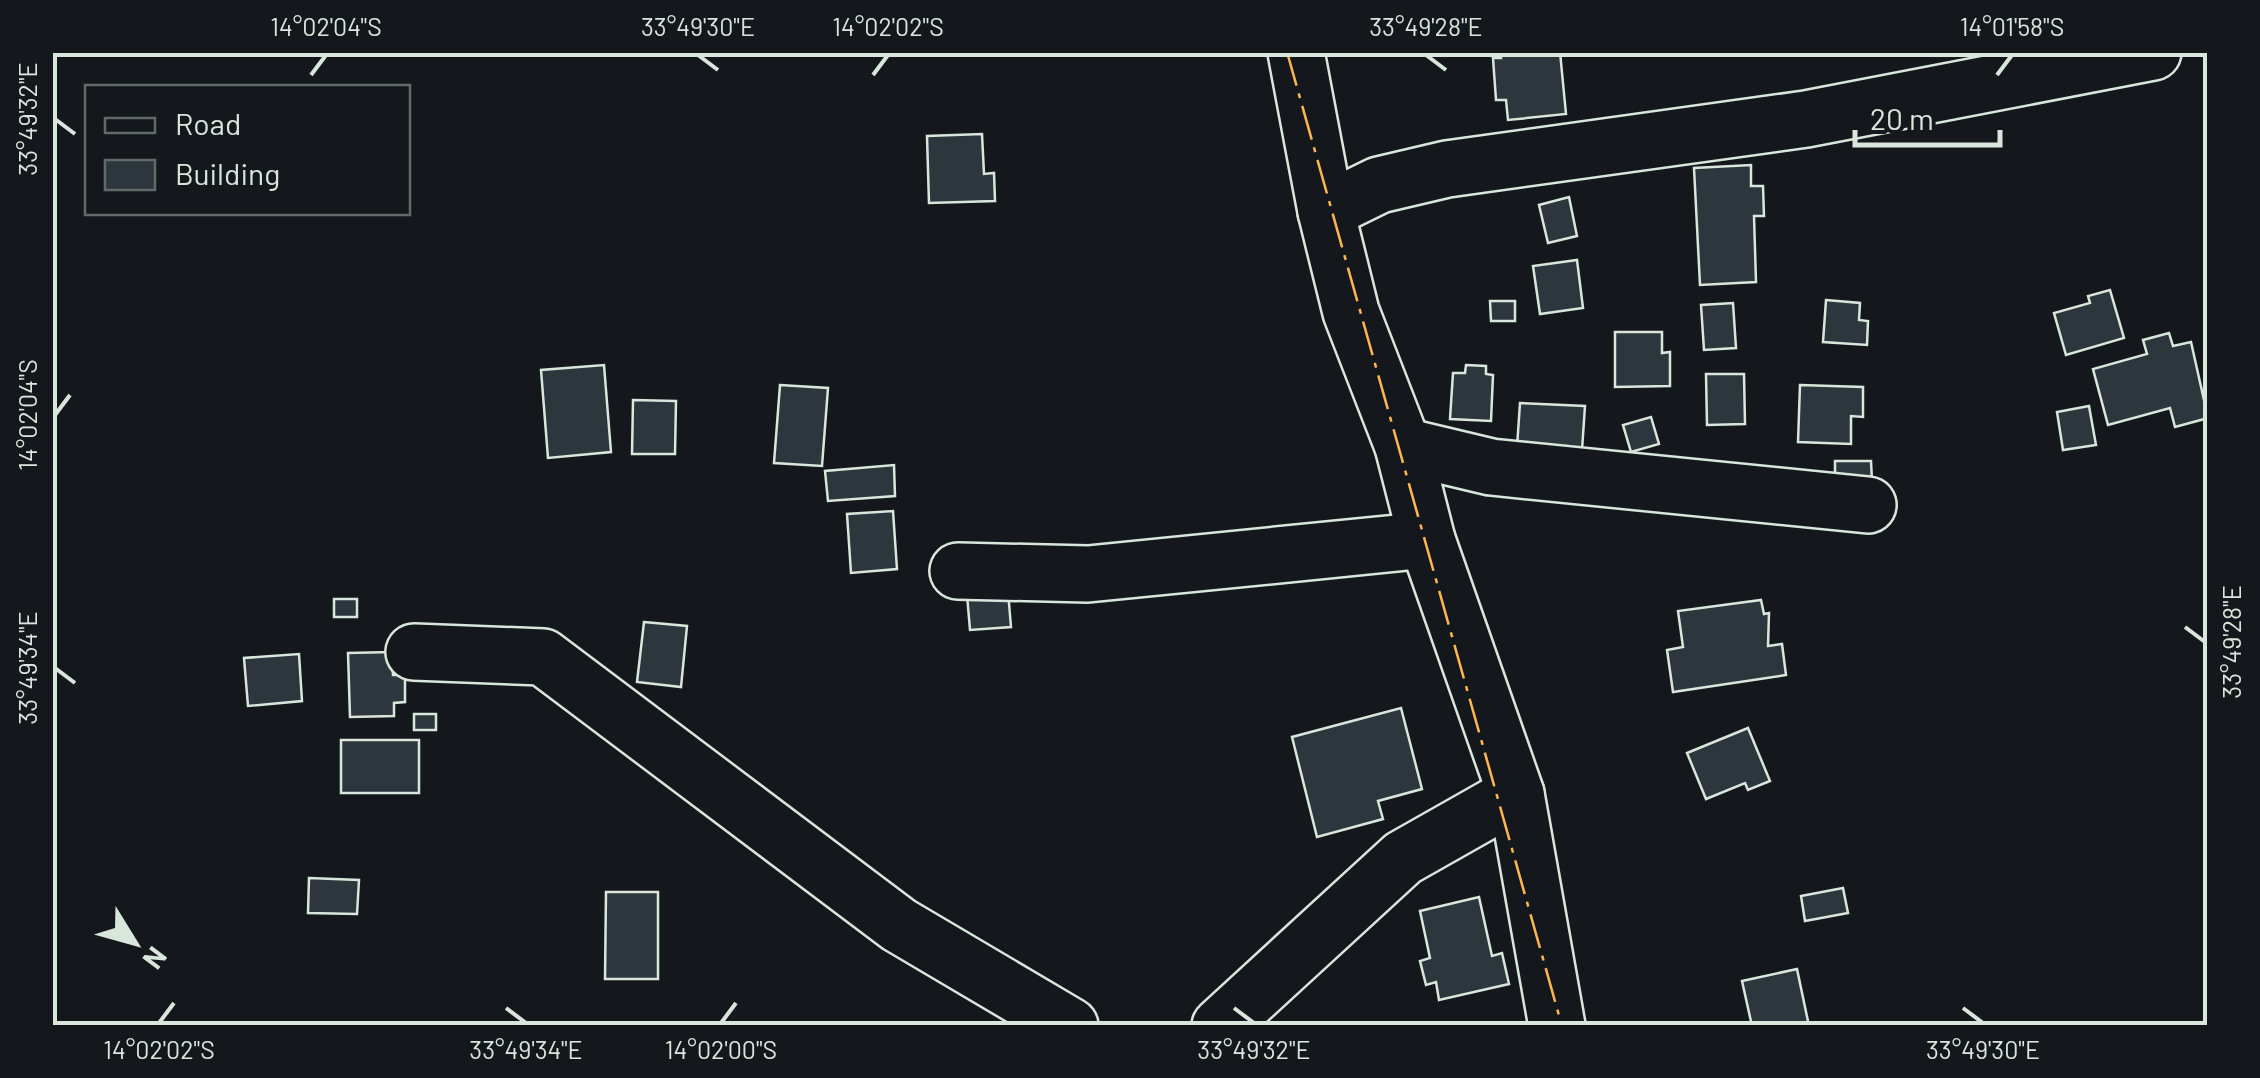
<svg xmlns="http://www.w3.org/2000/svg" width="2260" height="1078" viewBox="0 0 2260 1078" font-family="Barlow,sans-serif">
<rect width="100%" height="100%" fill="#14181c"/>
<g fill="#2c363c" stroke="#d8e6dc" stroke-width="2.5">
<polygon points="1501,52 1560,52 1566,114 1508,120 1506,100 1496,100 1493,58 1501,58"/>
<polygon points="982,134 984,174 994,173 995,201 929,203 927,136"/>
<polygon points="1751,165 1751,186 1763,186 1764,216 1754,216 1756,282 1700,285 1694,168"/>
<polygon points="1569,197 1577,236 1548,243 1539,205"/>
<polygon points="1577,260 1583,308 1540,314 1533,266"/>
<polygon points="2110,290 2124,338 2066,355 2054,313 2090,303 2088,296"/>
<polygon points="1826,300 1860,303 1859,320 1868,321 1867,345 1823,342"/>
<polygon points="1490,301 1515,301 1515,321 1491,321"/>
<polygon points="1733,303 1736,348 1704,350 1701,305"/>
<polygon points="1615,332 1662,332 1662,353 1670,352 1670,386 1615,387"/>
<polygon points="2169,333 2173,346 2191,342 2208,418 2175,427 2170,408 2108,425 2093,369 2147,354 2143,340"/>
<polygon points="604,365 611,452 548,458 541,370"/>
<polygon points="1466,365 1486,366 1486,374 1493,375 1491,421 1450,419 1453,373 1465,373"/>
<polygon points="1706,374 1744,374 1745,424 1707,425"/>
<polygon points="780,385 828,388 822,466 774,463"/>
<polygon points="1800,385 1863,387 1863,417 1851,416 1851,444 1798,442"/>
<polygon points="633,400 676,401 675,454 632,454"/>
<polygon points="1520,403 1585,406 1582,450 1517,447"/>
<polygon points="2089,406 2096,445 2063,450 2057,412"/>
<polygon points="1651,417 1659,444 1631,452 1623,425"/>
<polygon points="1835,461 1871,461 1872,481 1835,481"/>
<polygon points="894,465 895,496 828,501 825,471"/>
<polygon points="893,511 897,569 851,573 847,514"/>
<polygon points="1007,579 1011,627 970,630 966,583"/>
<rect x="334" y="599" width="23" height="18"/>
<polygon points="1761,600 1764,614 1769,613 1768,646 1782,644 1786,675 1673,692 1667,650 1683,647 1678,611"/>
<polygon points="644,622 687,626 681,687 637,682"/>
<polygon points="392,652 393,675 405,675 405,702 394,703 394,716 350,717 348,653"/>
<polygon points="299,654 302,701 248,706 244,658"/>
<polygon points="1401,708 1422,789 1378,801 1383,819 1317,837 1292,737"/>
<rect x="414" y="714" width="22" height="16"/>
<polygon points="1748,728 1770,781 1748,790 1745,783 1706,799 1687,753"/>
<rect x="341" y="740" width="78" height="53"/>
<polygon points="309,878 359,880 357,914 308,913"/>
<polygon points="1843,888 1848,913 1805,921 1801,896"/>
<polygon points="606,892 658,892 658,979 605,979"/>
<polygon points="1479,897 1492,956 1502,953 1509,984 1439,1000 1436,982 1426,985 1420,961 1430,958 1420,911"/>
<polygon points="1797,969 1809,1026 1752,1026 1742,981"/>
</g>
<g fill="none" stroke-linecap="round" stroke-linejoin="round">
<defs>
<g id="minor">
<polyline points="1296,52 1326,211 1351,312 1403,446 1427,540 1516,794 1557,1026"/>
<polyline points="1326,211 1379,185 1447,169 1806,119 2153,52"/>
<polyline points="1403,446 1491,467 1868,505"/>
<polyline points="958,571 1088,574 1427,540"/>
<polyline points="414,652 543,657 899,925 1070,1026"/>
<polyline points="1220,1026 1403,858 1516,794"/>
</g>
</defs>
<use href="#minor" stroke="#d8e6dc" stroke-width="60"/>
<use href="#minor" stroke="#14181c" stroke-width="55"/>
<polyline stroke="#ffb74d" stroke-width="2.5" stroke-dasharray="35 8 5 8" stroke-linecap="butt" points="1287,52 1562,1026"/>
</g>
<path fill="none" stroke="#d8e6dc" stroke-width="4" d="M698 55 718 70M1426 55 1446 70M311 75 326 55M873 75 888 55M1997 75 2012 55M55 119 75 134M55 415 70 395M2185 627 2205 642M55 668 75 683M506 1008 526 1023M1234 1008 1254 1023M1963 1008 1983 1023M159 1023 174 1003M721 1023 736 1003"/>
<rect width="2260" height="1078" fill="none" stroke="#14181c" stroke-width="110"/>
<rect x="85" y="85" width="325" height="130" fill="#14181c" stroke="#626a69" stroke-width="2.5"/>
<rect x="105" y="118" width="50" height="15" fill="#14181c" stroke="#626a69" stroke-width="2.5"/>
<text x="175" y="135" font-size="30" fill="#d8e6dc">Road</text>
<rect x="105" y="160" width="50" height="30" fill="#2c363c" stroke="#626a69" stroke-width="2.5"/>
<text x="175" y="185" font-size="30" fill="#d8e6dc">Building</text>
<g transform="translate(135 943) rotate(127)" stroke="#14181c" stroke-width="8" paint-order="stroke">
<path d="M0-8L18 38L0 25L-18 38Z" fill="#d8e6dc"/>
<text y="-15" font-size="28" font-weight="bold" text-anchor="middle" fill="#d8e6dc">N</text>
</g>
<path d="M1855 130v15h145v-15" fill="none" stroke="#d8e6dc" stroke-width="5"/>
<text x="1870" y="130" font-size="30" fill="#d8e6dc" stroke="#14181c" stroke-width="8" paint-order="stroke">20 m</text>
<rect x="55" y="55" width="2150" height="968" fill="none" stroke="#d8e6dc" stroke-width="4"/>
<g font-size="25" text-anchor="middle" fill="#d8e6dc">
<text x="326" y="36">14°02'04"S</text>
<text x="698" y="36">33°49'30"E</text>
<text x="888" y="36">14°02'02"S</text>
<text x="1426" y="36">33°49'28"E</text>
<text x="2012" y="36">14°01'58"S</text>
<text transform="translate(28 119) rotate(-90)" y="9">33°49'32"E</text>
<text transform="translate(28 415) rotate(-90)" y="9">14°02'04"S</text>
<text transform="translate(2232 642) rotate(-90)" y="9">33°49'28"E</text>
<text transform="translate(28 668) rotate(-90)" y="9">33°49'34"E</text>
<text x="159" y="1059">14°02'02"S</text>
<text x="526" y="1059">33°49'34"E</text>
<text x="721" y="1059">14°02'00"S</text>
<text x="1254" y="1059">33°49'32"E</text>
<text x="1983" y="1059">33°49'30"E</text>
</g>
</svg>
